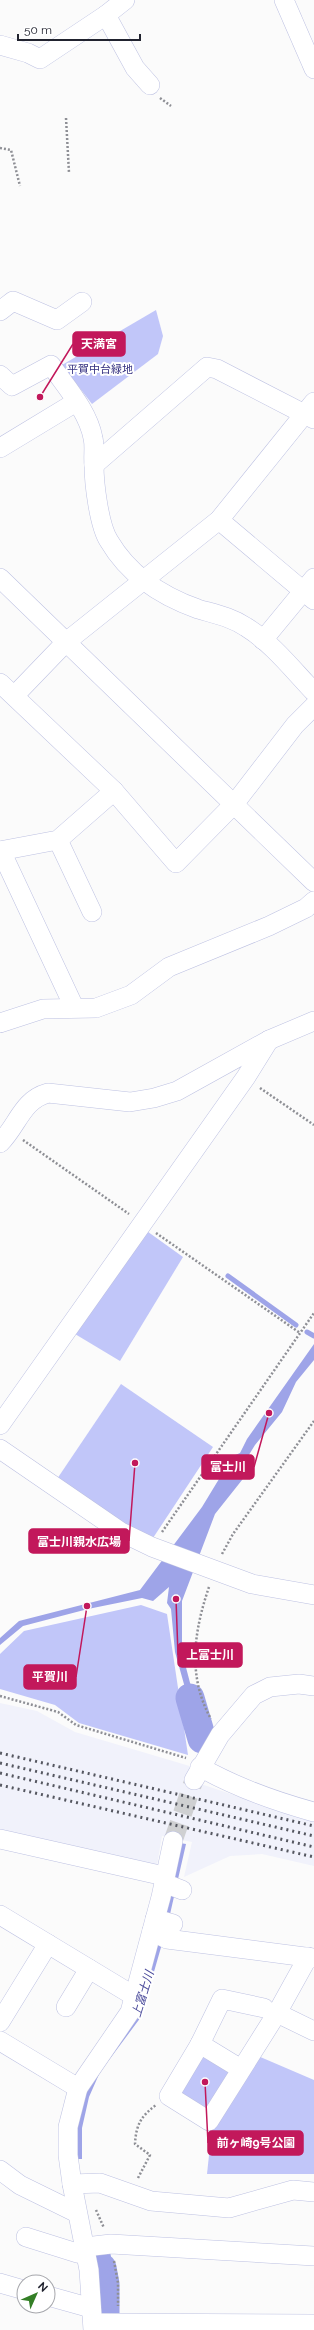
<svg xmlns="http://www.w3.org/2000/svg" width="314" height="2330" viewBox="0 0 314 2330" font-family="Raleway,'Noto Sans JP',sans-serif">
<rect width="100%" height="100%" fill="#fbfbfb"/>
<polygon fill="#f1f2fb" points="0,1703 37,1711 75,1732 193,1767 201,1784 269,1807 314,1819 314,1866 262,1854 230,1856 184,1877 192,1842 162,1836 157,1865 0,1834"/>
<g fill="#c1c6f9">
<polygon points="156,310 163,336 158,354 92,404 62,365"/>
<polygon points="144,1229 183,1257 120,1361 75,1334"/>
<polygon points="121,1384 213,1447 153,1538 127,1527 57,1479"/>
<polygon points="141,1605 167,1614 188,1755 79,1723 55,1705 0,1689 0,1654 24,1631"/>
<polygon points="205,2054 231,2069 208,2112 177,2095"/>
<polygon points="258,2056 314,2080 314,2174 207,2174 212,2127"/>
</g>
<g fill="#9ea4e8">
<polygon points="314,1344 314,1360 296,1382 282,1412 255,1445 247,1458 246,1475 215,1514 182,1601 182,1652 195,1702 206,1732 199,1738 175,1652 171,1609 167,1603 169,1587 153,1601 142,1598 88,1609 23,1626 0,1645 0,1638 19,1621 140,1590 202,1507 233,1456 240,1453 247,1439"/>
<polygon points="180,1843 186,1844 168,1923 141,2017 100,2072 89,2097 82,2128 82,2159 74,2159 75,2133 82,2096 120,2036"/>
<polygon points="110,2251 115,2280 114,2307 100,2308 95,2255"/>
</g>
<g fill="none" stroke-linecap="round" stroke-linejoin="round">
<g stroke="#9ea4e8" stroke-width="5">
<polyline points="228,1276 296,1325"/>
<polyline points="307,1332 314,1336"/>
</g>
<g stroke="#9ea4e8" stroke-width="29">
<polyline points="190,1698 202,1739"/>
<polyline points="102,2268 105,2284 105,2330"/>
</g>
<polyline stroke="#cfd0d2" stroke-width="19" stroke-dasharray="19 10" stroke-linecap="butt" points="173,1841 194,1780"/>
<defs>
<g id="minor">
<polyline points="284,0 314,69"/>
<polyline points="106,15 135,68 150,85"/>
<polyline points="0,45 28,53 40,59 106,15 125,0"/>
<polyline points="0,311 13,301 57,320 82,302"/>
<path d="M0 375 12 386 51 365C66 387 88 411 93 438 95 446 93 456 94 465 94 483 99 526 109 541 129 575 161 596 198 609 215 614 231 617 246 627 272 643 293 670 314 692"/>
<polyline points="0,448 76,402"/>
<polyline points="94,465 207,367 217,369 314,419"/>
<polyline points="219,520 314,600"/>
<polyline points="0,578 314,882"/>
<polyline points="263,640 314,578"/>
<polyline points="0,683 114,791 176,863 235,803 295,725 314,706"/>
<polyline points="15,695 66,642 219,520 314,402"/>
<polyline points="58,840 92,912"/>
<polyline points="0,851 58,840 114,791"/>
<polyline points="1,851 74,1007"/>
<polyline points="0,1023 43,1009 96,1008 131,995 169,967 269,926 306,908 314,901"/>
<path d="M0 1143C18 1125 22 1100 48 1093L130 1102 154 1098 177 1091 269 1040 314 1021"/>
<polyline points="0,1425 246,1077 269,1040"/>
<polyline points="0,1449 121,1532 152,1547 252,1584 314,1595"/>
<path d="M200 1767C237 1788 274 1801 314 1812"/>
<polyline points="194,1780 220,1735 254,1695 270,1687 299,1684 314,1686"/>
<polyline points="0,1839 164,1876"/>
<polyline points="164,1883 182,1890"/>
<polyline points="0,1915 134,1996"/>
<polyline points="155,1919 173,1924"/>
<polyline points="152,1931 167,1939 314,1958"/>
<polyline points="66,2007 89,1969"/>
<polyline points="277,2013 314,2031"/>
<polyline points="0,2022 48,1944"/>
<polyline points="0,2041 78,2088"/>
<polyline points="200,2044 222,1999 264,2008"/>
<polyline points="241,2069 200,2044 169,2096 209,2121 277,2013 308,1957"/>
<polyline points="0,2170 20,2185 77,2213"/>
<polyline points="72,2184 100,2183 151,2201 229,2208 293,2190 314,2192"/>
<polyline points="26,2237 77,2253 86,2254"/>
<polyline points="85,2247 111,2244 314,2256"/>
<polyline points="0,2283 24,2290"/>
<polyline points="48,2296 91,2308"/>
<polyline points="93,2323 314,2324"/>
<polyline points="93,2330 89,2270 72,2184 68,2155 68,2127 78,2088 130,2012 161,1897 173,1841"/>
</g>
</defs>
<use href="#minor" stroke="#bdc1e2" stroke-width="20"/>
<g stroke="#8e8f95" stroke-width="2.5" stroke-dasharray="2 2" stroke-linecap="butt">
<polyline points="160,98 171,106"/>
<polyline points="66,118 69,173"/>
<polyline points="0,148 11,150 20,186"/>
<polyline points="260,1088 314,1125"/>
<polyline points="23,1140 129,1214"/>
<polyline points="156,1233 300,1333"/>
<polyline points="162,1532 314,1313"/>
<polyline points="222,1554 233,1534 314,1421"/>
<path d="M209 1587C194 1631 187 1676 211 1719"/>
<polyline points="0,1696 58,1712 76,1725 186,1758"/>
<path d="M138 2178 150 2155 135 2144C136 2125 141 2116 156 2105"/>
<polyline points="96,2210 104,2228"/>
<polyline points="114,2261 118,2283 118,2306"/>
</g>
<use href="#minor" stroke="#fff" stroke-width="19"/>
<g stroke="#555760" stroke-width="3" stroke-dasharray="2 4" stroke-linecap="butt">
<polyline points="0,1753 314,1826"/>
<polyline points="0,1763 314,1836"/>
<polyline points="0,1773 314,1847"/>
<polyline points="0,1785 314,1857"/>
</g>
</g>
<g text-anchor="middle" stroke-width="4" stroke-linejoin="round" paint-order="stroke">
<g font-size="11" fill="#353180" stroke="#fff">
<text x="100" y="373">平賀中台緑地</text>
</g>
<g font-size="12" font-style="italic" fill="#49499a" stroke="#fff">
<text transform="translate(143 1994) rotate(-73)" y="4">上富士川</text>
</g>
</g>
<path fill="none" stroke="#c2185b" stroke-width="1.5" d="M40 397L73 344M269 1413L254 1467M135 1463L129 1541M176 1599L178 1655M87 1606L76 1677M205 2082L208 2143"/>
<g fill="#c2185b" stroke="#fff" stroke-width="1.5">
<circle cx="40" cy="397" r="4"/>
<circle cx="269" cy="1413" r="4"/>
<circle cx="135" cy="1463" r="4"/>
<circle cx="176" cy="1599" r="4"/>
<circle cx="87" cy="1606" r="4"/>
<circle cx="205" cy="2082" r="4"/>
</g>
<g fill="#c2185b" stroke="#c2185b" stroke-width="1.5">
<rect x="73" y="332" width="52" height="24" rx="4"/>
<rect x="202" y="1455" width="52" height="24" rx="4"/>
<rect x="29" y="1529" width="100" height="24" rx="4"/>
<rect x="178" y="1643" width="64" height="24" rx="4"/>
<rect x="24" y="1665" width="52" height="24" rx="4"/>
<rect x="208" y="2131" width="95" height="24" rx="4"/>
</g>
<g font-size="12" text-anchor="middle" font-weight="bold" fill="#fff">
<text x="99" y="348">天満宮</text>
<text x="228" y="1471">富士川</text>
<text x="79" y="1546">富士川親水広場</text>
<text x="210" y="1659">上富士川</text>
<text x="50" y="1681">平賀川</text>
<text x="256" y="2147">前ヶ崎9号公園</text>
</g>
<g transform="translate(36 2294) rotate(45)"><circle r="19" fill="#ffffff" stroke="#a6a7ac"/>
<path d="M0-3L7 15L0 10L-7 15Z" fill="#347f26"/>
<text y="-6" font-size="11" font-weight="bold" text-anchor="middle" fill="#21232f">N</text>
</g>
<path d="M18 34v6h122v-6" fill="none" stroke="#21232f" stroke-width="2"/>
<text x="24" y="34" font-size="12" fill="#21232f" stroke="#ffffff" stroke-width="3" paint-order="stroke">50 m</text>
</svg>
